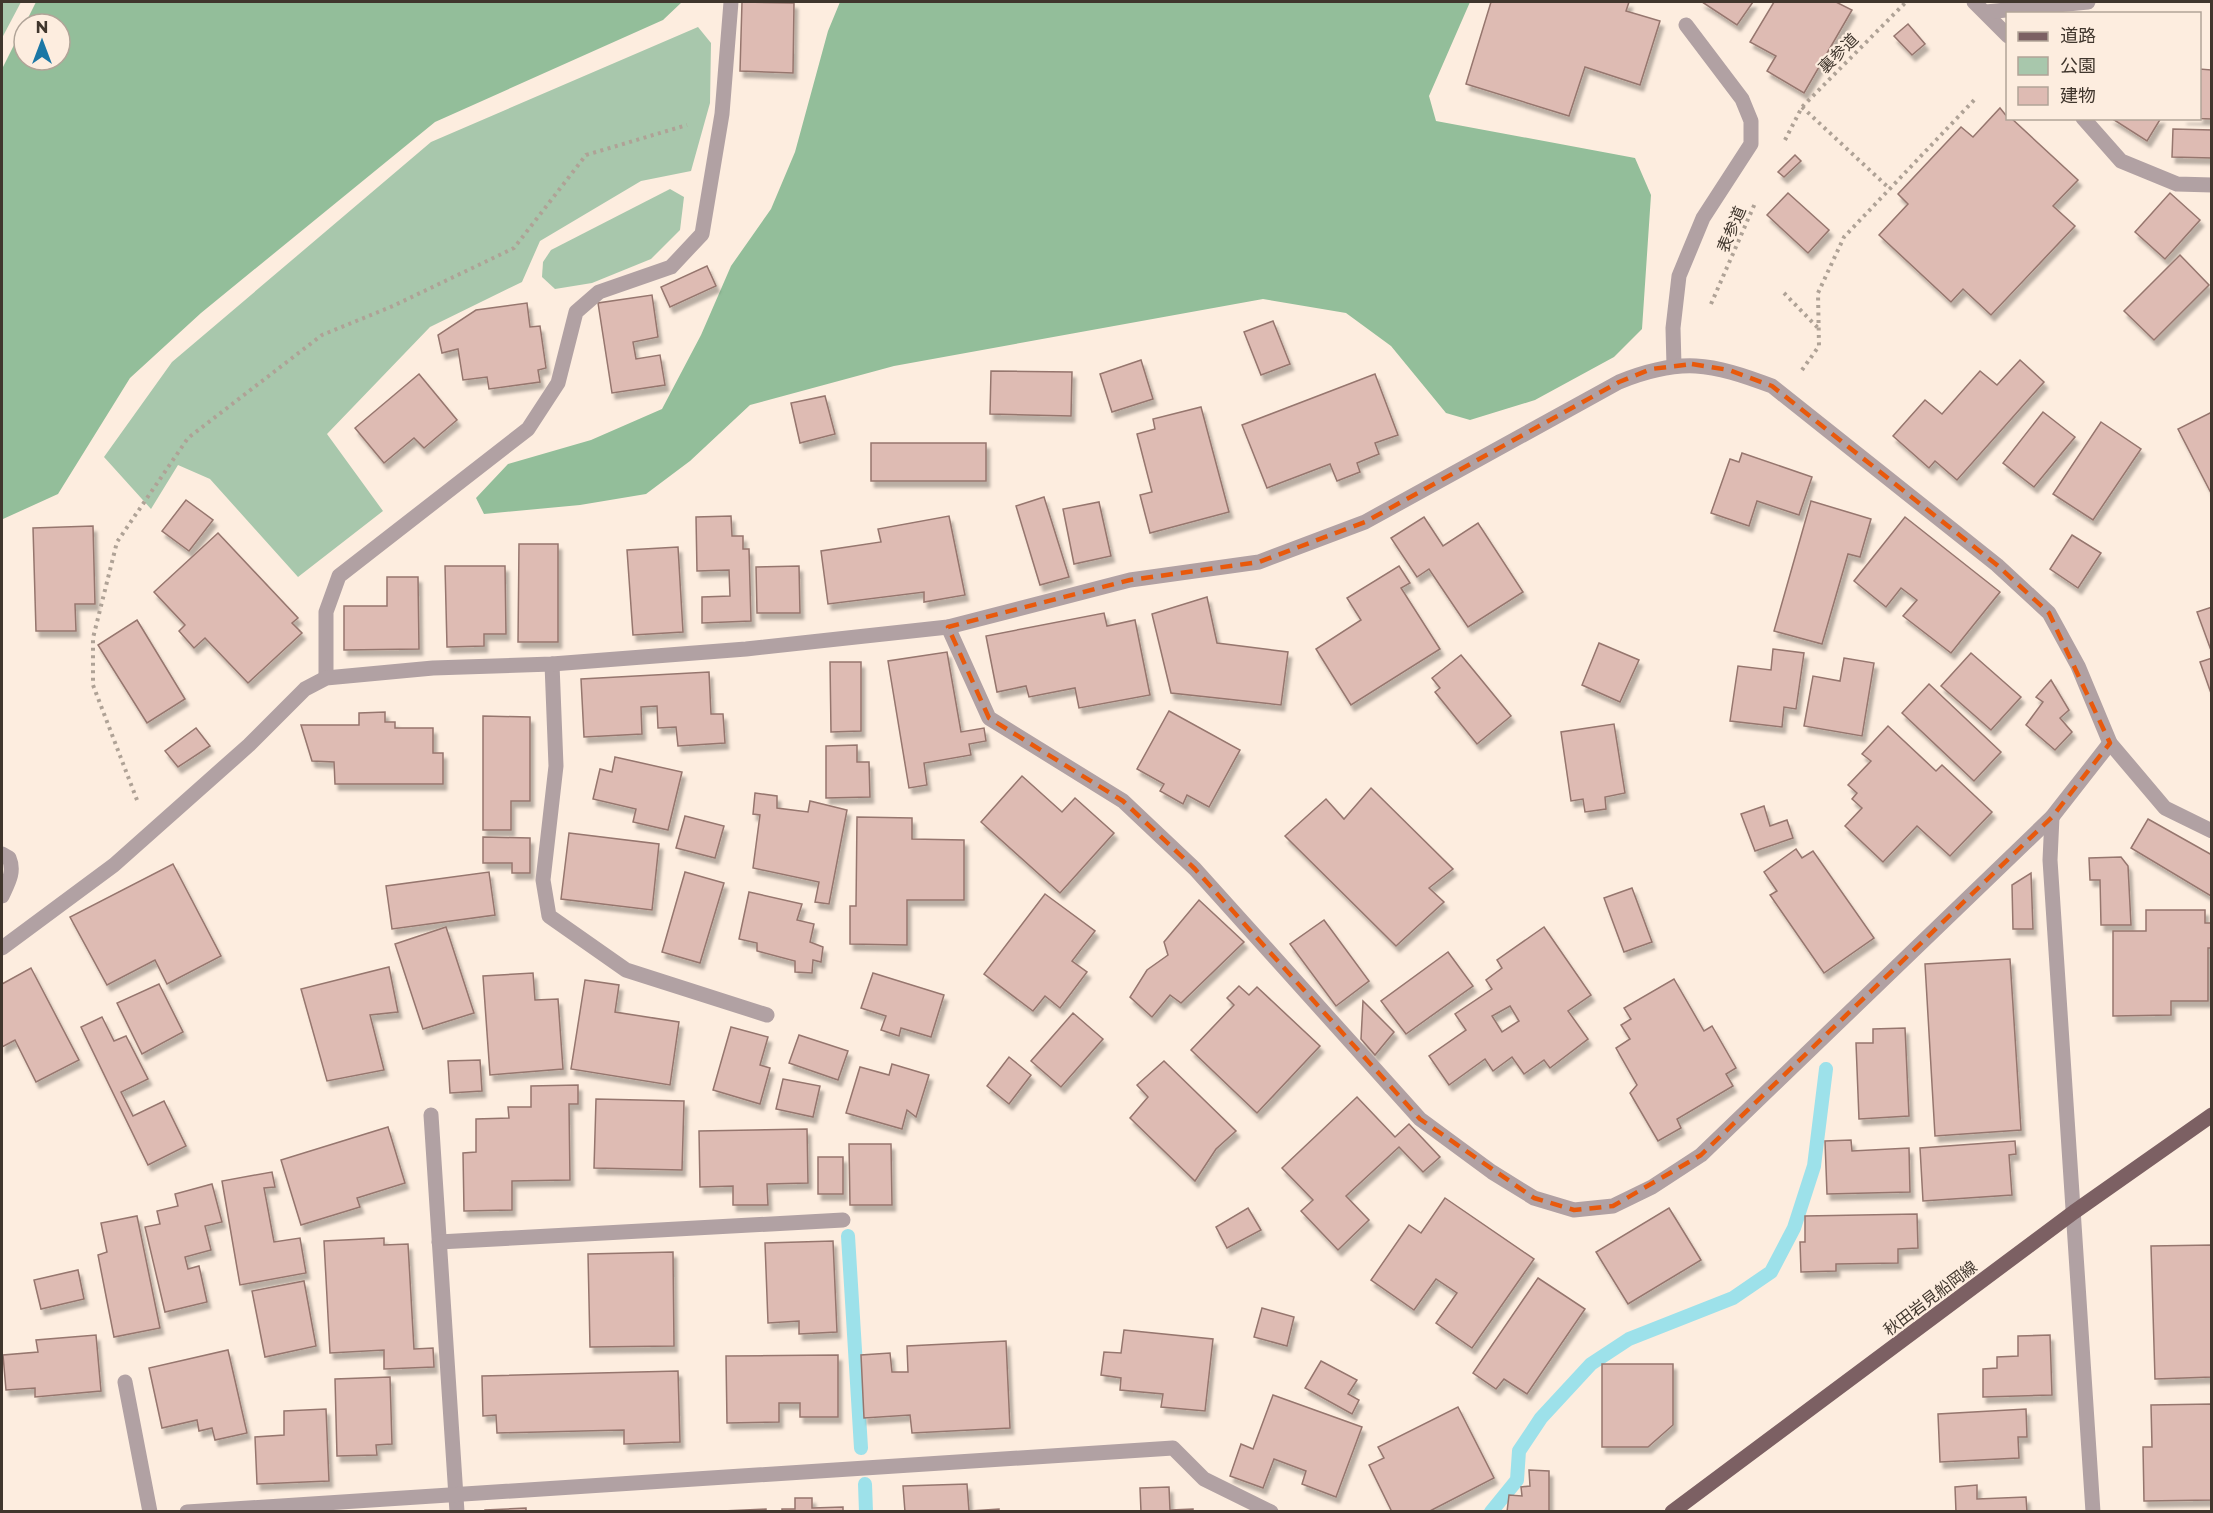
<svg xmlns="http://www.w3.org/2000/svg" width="2213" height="1513" viewBox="0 0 2213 1513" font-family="Montserrat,'Noto Sans JP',sans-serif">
<defs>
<filter id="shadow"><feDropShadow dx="3.5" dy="6" stdDeviation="1.5" flood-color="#0004"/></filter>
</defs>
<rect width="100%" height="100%" fill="#fdeddf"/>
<g fill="#a8c7ac">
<polygon points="2,2 21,2 2,38"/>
<polygon points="698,27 711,43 710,103 691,171 641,181 540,241 522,282 430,327 327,434 383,511 298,577 210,479 178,465 151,509 104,457 172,362 431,142"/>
<polygon points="670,189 684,197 680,230 651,259 592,283 555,289 542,277 543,262 551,250"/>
</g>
<g fill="#93be9a">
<polygon points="36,2 682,2 663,20 435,122 201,313 130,378 58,494 3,519 2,69 24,25 24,60 60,60 60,24 25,24"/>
<polygon points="840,2 1470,2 1429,96 1436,121 1635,158 1651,195 1642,329 1614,357 1535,400 1470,420 1446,413 1391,346 1346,313 1263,299 894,366 750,405 690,461 646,494 580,505 484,514 476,498 508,464 591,440 662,409 701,335 731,266 771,209 795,152 828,31"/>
</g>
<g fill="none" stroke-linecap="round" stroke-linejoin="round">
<g stroke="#9de1ea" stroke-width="14">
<polyline points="848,1236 861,1448"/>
<polyline points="865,1484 866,1512"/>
<polyline points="1491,1512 1517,1480 1519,1451 1541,1418 1591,1364 1629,1339 1733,1298 1771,1272 1794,1228 1814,1166 1826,1069"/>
</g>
</g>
<g fill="#debbb3" stroke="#96766e" stroke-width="1.5" fill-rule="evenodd" filter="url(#shadow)">
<polygon points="742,2 794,3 793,73 740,71"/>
<polygon points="1491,2 1629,2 1626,11 1660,21 1640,85 1585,67 1569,116 1466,84"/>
<polygon points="1702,2 1753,2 1737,25"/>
<polygon points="1774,2 1836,2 1852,10 1804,93 1767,71 1776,56 1750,42"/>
<polygon points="1908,24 1925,44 1912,55 1894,36"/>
<polygon points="2211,35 2212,119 2183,118 2200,118 2200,69 2211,70"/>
<polygon points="2000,108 2008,118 2011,118 2078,180 2053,206 2075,226 1991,315 1963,289 1951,302 1879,235 1908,204 1898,194 1961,127 1973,137"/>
<polygon points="2111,118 2161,118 2147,141"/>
<polygon points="2173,129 2212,130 2212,158 2172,157"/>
<polygon points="1795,155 1801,161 1784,177 1778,172"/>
<polygon points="1788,193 1829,230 1808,253 1767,215"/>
<polygon points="2170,193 2200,220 2165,259 2135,232"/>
<polygon points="2180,255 2209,285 2154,340 2124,311"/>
<polygon points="707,266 716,286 670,307 661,287"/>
<polygon points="652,295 658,337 633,342 636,359 660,355 665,385 612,393 598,303"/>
<polygon points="527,303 530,327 540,326 546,368 538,370 540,382 489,389 487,377 463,380 458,349 442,353 438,335 476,310"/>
<polygon points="1273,321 1290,364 1261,375 1244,332"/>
<polygon points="1141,360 1153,399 1112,412 1100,374"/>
<polygon points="2020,360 2044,382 1957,480 1935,461 1929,468 1893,436 1925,400 1942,414 1980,371 1997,385"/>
<polygon points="991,371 1072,372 1071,416 990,414"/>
<polygon points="419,374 457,420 424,448 414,438 384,463 355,428"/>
<polygon points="1375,374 1398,435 1375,443 1379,454 1357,463 1360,472 1337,481 1330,464 1267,488 1242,425"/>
<polygon points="825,396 835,434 800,443 791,403"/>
<polygon points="1201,407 1229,512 1150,533 1140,495 1152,492 1137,434 1155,429 1153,419"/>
<polygon points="2043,412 2075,437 2034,487 2003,463"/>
<polygon points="2212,412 2212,495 2178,429"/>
<polygon points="2101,422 2141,449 2093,520 2053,494"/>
<rect x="871" y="443" width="115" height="38"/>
<polygon points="1742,453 1812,477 1799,515 1757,501 1749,526 1711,513 1730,459 1739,462"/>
<polygon points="1044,497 1069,577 1040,585 1016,506"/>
<polygon points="186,500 213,520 189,551 162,531"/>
<polygon points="1811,501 1871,519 1860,557 1848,554 1822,644 1774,631"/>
<polygon points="1099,502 1111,556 1074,564 1063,509"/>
<polygon points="731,516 732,536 743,536 743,549 749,549 751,621 702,623 702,597 730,596 729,570 697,571 696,517"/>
<polygon points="949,516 965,595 924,602 924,592 828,604 821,551 881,542 878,529"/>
<polygon points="1424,517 1443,546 1478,523 1523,592 1468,627 1429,569 1417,577 1391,538"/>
<polygon points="1905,517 2000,592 1951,653 1903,616 1917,600 1901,588 1886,607 1854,581"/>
<polygon points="93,526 95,604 75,604 76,631 36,631 33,528"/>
<polygon points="218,533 298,618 292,623 302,633 248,683 205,638 194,648 179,631 185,625 154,592"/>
<polygon points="2072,535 2101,553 2078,588 2050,569"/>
<polygon points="519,544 558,544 558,642 518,642"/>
<polygon points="678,547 683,632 633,635 627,550"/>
<polygon points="445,566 505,566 506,634 484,634 484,646 447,647"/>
<polygon points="799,566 800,613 757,613 756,567"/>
<polygon points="1399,566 1410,583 1401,588 1440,649 1351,705 1316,649 1361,620 1347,598"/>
<polygon points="387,577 418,577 419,649 344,650 344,606 387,606"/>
<polygon points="1207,597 1217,643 1288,652 1281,705 1171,693 1152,614"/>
<polygon points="2212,607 2212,653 2197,612"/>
<polygon points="1104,613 1107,626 1135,620 1150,695 1079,708 1075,688 1029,697 1026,686 997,692 986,636"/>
<polygon points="137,620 185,699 147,723 98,645"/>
<polygon points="1599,643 1639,660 1620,702 1582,685"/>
<polygon points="1773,649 1804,653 1796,709 1784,707 1782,727 1730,721 1738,666 1771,670"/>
<polygon points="947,652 961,732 984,728 986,741 969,744 971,755 924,763 927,785 909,788 888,661"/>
<polygon points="1971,653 2021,697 1991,730 1941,686"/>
<polygon points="1461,655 1511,716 1477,744 1435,692 1440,688 1432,678"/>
<polygon points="1844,658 1874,663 1862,736 1804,726 1813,676 1840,681"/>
<polygon points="2212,658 2212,696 2200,662"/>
<polygon points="830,662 861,662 861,731 831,732"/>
<polygon points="709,672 711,714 723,714 725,743 678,746 676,727 658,728 657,706 641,707 642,734 584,737 581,679"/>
<polygon points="2051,680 2069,710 2060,718 2072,732 2055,750 2026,725 2043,702 2036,697"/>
<polygon points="1929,684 2001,752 1974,781 1902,713"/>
<polygon points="1169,711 1240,750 1209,807 1187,795 1183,804 1160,791 1164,784 1137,769"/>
<polygon points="385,712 385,722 395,722 395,728 433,728 433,753 443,753 443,784 335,784 334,762 312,761 301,725 359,725 359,713"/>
<polygon points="483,716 530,717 530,801 511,801 511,830 483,830"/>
<polygon points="1614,724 1625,793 1605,797 1606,809 1585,812 1583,799 1571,801 1561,732"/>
<polygon points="1888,726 1936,771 1942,765 1992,812 1950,856 1917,826 1883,862 1845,826 1862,808 1852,799 1857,793 1848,785 1871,761 1862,754"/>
<polygon points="196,728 210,746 178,767 165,751"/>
<polygon points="857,745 857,762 869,762 870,797 826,798 826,746"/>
<polygon points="615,757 682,772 668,830 633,822 636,809 593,799 600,769 612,772"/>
<polygon points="1022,776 1062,812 1075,798 1114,833 1060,893 981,822"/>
<polygon points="1371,788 1453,869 1429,888 1444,902 1396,946 1285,836 1326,799 1344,819"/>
<polygon points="755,793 777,796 777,808 808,812 810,801 847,810 829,904 815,902 819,882 753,868 760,815 753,814"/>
<polygon points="1764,806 1770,826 1787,820 1793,838 1755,851 1741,814"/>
<polygon points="685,816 724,826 715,858 676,848"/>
<polygon points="857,817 912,818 912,839 964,840 964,900 907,900 907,945 850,944 850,906 856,906"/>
<polygon points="2148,819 2212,855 2211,896 2131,848"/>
<polygon points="569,833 659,844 652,910 561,899"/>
<polygon points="483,837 530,838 530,873 512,873 512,863 483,863"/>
<polygon points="1796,849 1802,858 1813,851 1874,938 1824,973 1770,895 1777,891 1764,872"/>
<polygon points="2121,857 2128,866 2131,925 2101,925 2100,880 2090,880 2089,858"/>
<polygon points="173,864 221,956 167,984 155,960 107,985 70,917"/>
<polygon points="489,872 495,915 392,929 386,886"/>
<polygon points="685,872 724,883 700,963 662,952"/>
<polygon points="2031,873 2033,929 2013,929 2012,885"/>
<polygon points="1632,888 1652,942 1624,952 1604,898"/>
<polygon points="749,892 802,904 797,920 814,924 810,942 823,947 821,962 813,960 812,973 795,972 795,961 757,951 757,943 739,939"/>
<polygon points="1045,894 1095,931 1072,961 1087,972 1060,1008 1045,996 1033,1011 984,974"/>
<polygon points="1199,900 1244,942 1181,1003 1170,995 1152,1017 1130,997 1147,970 1168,955 1164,942"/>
<polygon points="2146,910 2205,910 2205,923 2212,923 2212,948 2208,948 2208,1001 2171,1001 2171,1015 2113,1016 2113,931 2146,931"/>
<polygon points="1324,920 1369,981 1336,1006 1290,944"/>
<polygon points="446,927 474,1013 423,1029 395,944"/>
<path d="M1544 927 1591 995 1568 1011 1588 1039 1550 1068 1544 1060 1524 1074 1512 1057 1493 1071 1485 1059 1449 1085 1429 1056 1466 1030 1455 1014 1492 989 1486 980 1502 968 1497 960ZM1510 1006 1519 1021 1502 1032 1492 1016Z"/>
<polygon points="1448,952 1473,986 1406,1034 1381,1001"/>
<polygon points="2010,959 2021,1130 1935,1136 1925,964"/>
<polygon points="389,967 398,1012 370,1015 384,1070 327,1081 301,989"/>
<polygon points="31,968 79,1060 36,1082 15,1040 2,1047 2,984"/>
<polygon points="533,973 535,1000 558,999 563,1069 490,1075 483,976"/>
<polygon points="873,973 944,995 931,1037 901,1028 899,1036 881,1030 886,1016 861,1008"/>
<polygon points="1674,979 1704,1031 1712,1026 1736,1068 1726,1074 1733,1086 1677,1119 1681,1128 1658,1141 1630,1093 1637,1085 1616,1048 1630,1039 1621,1025 1631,1019 1624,1008"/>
<polygon points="585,980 619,985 615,1012 679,1022 670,1085 571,1069"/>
<polygon points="159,984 183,1032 142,1054 117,1003"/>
<polygon points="1239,986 1249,995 1257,987 1320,1046 1257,1113 1191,1050 1234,1005 1227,998"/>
<polygon points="1363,1001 1394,1032 1375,1055 1361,1039"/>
<polygon points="1073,1013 1103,1039 1061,1087 1031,1061"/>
<polygon points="102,1017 114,1041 126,1036 148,1079 121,1092 133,1116 164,1101 186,1146 148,1165 81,1027"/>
<polygon points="731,1027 768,1037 760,1065 770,1068 760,1104 713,1090"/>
<polygon points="1905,1028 1909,1116 1859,1119 1856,1043 1873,1043 1873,1029"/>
<polygon points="799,1035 848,1051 838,1080 789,1063"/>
<polygon points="1009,1057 1031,1075 1009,1104 987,1086"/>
<polygon points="480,1060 482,1091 450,1093 448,1061"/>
<polygon points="1164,1061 1236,1131 1216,1149 1195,1181 1130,1118 1148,1097 1137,1085"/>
<polygon points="892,1064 929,1075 916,1117 907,1110 902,1129 846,1113 860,1067 889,1075"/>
<polygon points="783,1079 820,1086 813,1117 776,1109"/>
<polygon points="578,1085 578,1104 569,1104 570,1180 512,1181 512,1210 464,1211 463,1153 476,1152 476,1119 509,1118 508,1107 531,1107 531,1086"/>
<polygon points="1357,1097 1395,1137 1409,1124 1440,1157 1423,1172 1399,1147 1346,1196 1369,1220 1338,1250 1301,1211 1313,1200 1282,1168"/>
<polygon points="596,1099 684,1101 682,1170 594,1168"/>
<polygon points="388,1127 405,1183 357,1198 360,1207 301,1225 281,1160"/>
<polygon points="807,1129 808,1183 767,1184 768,1205 733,1205 733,1186 700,1187 699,1131"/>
<polygon points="1851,1140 1852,1151 1909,1148 1910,1192 1827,1194 1825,1141"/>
<polygon points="2015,1141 2016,1154 2009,1155 2012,1195 1923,1201 1920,1148"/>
<polygon points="849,1144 891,1144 892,1205 850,1205"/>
<rect x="818" y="1157" width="25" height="37"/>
<polygon points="272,1172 275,1187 264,1188 274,1242 300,1238 306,1273 240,1285 222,1181"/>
<polygon points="212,1184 222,1222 205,1226 211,1250 185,1257 188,1269 199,1266 207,1302 165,1312 145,1227 160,1224 157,1211 178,1206 175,1194"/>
<polygon points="1445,1198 1534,1259 1472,1348 1436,1323 1457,1293 1436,1279 1414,1310 1371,1280 1409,1225 1421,1233"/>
<polygon points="1248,1208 1261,1230 1227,1248 1216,1227"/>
<polygon points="1669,1208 1701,1260 1628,1304 1596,1252"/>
<polygon points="1917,1214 1918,1248 1898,1249 1898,1263 1836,1264 1836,1271 1801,1272 1800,1242 1805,1242 1805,1216"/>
<polygon points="137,1216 160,1328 114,1337 98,1255 107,1252 101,1223"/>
<polygon points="384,1238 384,1245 408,1244 414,1349 433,1348 434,1367 384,1369 384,1350 330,1353 324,1241"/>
<polygon points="833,1241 837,1332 799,1334 799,1321 768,1323 765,1243"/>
<polygon points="2212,1245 2212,1377 2155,1379 2151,1246"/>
<polygon points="673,1252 674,1346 590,1347 588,1254"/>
<polygon points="78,1270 84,1299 41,1309 34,1280"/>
<polygon points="1538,1278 1585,1309 1527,1394 1504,1379 1496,1389 1473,1373"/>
<polygon points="304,1281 316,1346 265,1357 252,1291"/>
<polygon points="1262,1308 1294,1317 1287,1346 1254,1337"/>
<polygon points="1124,1330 1213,1339 1205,1411 1161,1407 1163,1394 1120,1390 1121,1378 1101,1375 1104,1352 1121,1353"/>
<polygon points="96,1335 101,1391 35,1397 35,1388 6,1390 3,1355 38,1352 36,1340"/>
<polygon points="2050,1335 2052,1395 1983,1397 1983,1369 1997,1368 1997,1357 2018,1356 2018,1336"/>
<polygon points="1006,1341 1010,1428 912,1433 910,1415 864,1418 861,1355 890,1353 892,1372 908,1372 907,1346"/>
<polygon points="228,1350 247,1433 215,1440 212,1428 199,1431 197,1420 162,1428 149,1368"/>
<polygon points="838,1355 838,1417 800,1417 800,1403 779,1403 779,1422 727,1423 726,1356"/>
<polygon points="1321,1361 1357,1380 1348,1394 1359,1400 1352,1414 1305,1388"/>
<polygon points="1602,1364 1673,1364 1673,1425 1648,1447 1602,1447"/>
<polygon points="678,1371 680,1442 624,1444 624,1430 497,1433 496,1415 483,1416 482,1376"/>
<polygon points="390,1377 392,1444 376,1445 377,1455 337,1456 335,1379"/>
<polygon points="1273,1395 1362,1427 1336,1497 1302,1484 1306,1471 1274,1459 1263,1488 1230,1476 1241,1444 1253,1449"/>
<polygon points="2212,1404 2212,1500 2144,1501 2143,1447 2152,1447 2151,1405"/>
<polygon points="1458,1407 1494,1478 1428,1512 1392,1512 1369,1465 1384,1458 1378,1447"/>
<polygon points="326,1409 329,1481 257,1484 255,1437 284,1435 284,1411"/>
<polygon points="2026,1409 2027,1437 2018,1437 2019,1458 1940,1462 1938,1414"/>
<polygon points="1529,1470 1549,1471 1549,1512 1507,1512 1509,1495 1522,1496 1521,1487 1530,1486"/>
<polygon points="967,1484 969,1511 999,1509 999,1512 905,1512 903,1486"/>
<polygon points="1977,1485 1977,1499 2026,1497 2027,1512 1956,1512 1955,1487"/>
<polygon points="1169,1487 1170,1510 1193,1509 1193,1512 1141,1512 1140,1488"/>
<polygon points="795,1498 812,1498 812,1508 843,1507 843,1512 782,1512 782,1509 795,1509"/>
<polygon points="526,1508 526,1512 485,1512 485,1510"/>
<polygon points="766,1509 766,1512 722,1511"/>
</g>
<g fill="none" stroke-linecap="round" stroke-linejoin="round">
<g stroke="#afa296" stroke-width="4" stroke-dasharray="3 4.5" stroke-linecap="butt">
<polyline points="1802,107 1890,189"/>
<polyline points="1785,140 1802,107 1906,2"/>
<polyline points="1784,293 1819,329"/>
<polyline points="1711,304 1756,201"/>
<polyline points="1802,370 1819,346 1818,293 1844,237 1977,97"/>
<polyline points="137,800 93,685 93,638 117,542 188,438 322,335 393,306 514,248 586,155 687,125"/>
</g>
<path stroke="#b1a1a3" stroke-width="15" d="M2 854 9 858C15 872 8 883 2 896"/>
<g stroke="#b1a1a3" stroke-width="15">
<polyline points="1974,2 2008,36"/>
<polyline points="1986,12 2088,2"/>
<polyline points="2083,118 2121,161 2177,184 2212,185"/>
<polyline points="1674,366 1673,328 1679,276 1703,218 1751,144 1751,121 1742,99 1686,25"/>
<polyline points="948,627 989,718 1123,801 1195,869 1420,1119 1492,1172 1534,1198 1574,1210 1613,1206 1652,1187 1701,1155 2052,817 2110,743"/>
<polyline points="552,664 556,766 543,880 549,916 626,970 767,1015"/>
<polyline points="326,678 326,612 339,576 528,429 558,383 576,312 599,292 671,267 702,234 722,114 731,2"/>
<polyline points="2052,817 2050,860 2093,1512"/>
<path d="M2 948 114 865 249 745 305 689 326 678 433 668 552 664 746 649 948 627 1130 580 1259 562 1365 522 1619 382C1681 357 1711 363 1772 386L1997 565 2049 613 2078 666 2110 743 2165 808 2212 831"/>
<polyline points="431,1115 457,1512"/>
<polyline points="439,1242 843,1220"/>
<polyline points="125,1382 150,1512"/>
<polyline points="187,1512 1173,1448 1204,1479 1271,1512"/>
</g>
<polyline stroke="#7c6063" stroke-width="15" points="1672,1512 2074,1212 2212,1115"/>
</g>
<path fill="none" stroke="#e8590c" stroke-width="4.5" stroke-dasharray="12 8" stroke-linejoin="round" d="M1692 364 1729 370 1772 386 1997 565 2049 613 2110 743 2052 817 1701 1155 1613 1206 1574 1210 1534 1198 1420 1119 1195 869 1123 801 989 718 948 627 1130 580 1259 562 1365 522 1619 382 1651 369Z"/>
<g text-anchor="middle" stroke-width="4.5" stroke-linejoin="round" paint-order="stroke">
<g font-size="16" fill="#40362d" stroke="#fdeddf">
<text transform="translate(1838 53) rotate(-45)" y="6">裏参道</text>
<text transform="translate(1731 229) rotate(-67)" y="6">表参道</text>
<text transform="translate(1930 1298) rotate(-37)" y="6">秋田岩見船岡線</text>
</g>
</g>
<rect width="2213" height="1513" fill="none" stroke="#40362d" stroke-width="6"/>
<rect x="2006" y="12" width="195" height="108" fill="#fdeddf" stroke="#b1a498" stroke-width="1.5"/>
<rect x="2018" y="32" width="30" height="9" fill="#7c6063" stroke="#b1a498" stroke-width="1.5"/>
<text x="2060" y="42" font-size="18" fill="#40362d">道路</text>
<rect x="2018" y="57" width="30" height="18" fill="#a8c7ac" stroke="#b1a498" stroke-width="1.5"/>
<text x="2060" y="72" font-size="18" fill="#40362d">公園</text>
<rect x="2018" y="87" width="30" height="18" fill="#debbb3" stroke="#b1a498" stroke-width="1.5"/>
<text x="2060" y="102" font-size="18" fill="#40362d">建物</text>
<g transform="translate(42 42)"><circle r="28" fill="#fdeddf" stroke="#b1a498" stroke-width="1.5"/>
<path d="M0-4.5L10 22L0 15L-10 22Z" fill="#1b77a5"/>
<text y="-9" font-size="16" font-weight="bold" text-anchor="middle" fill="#40362d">N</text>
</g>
</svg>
